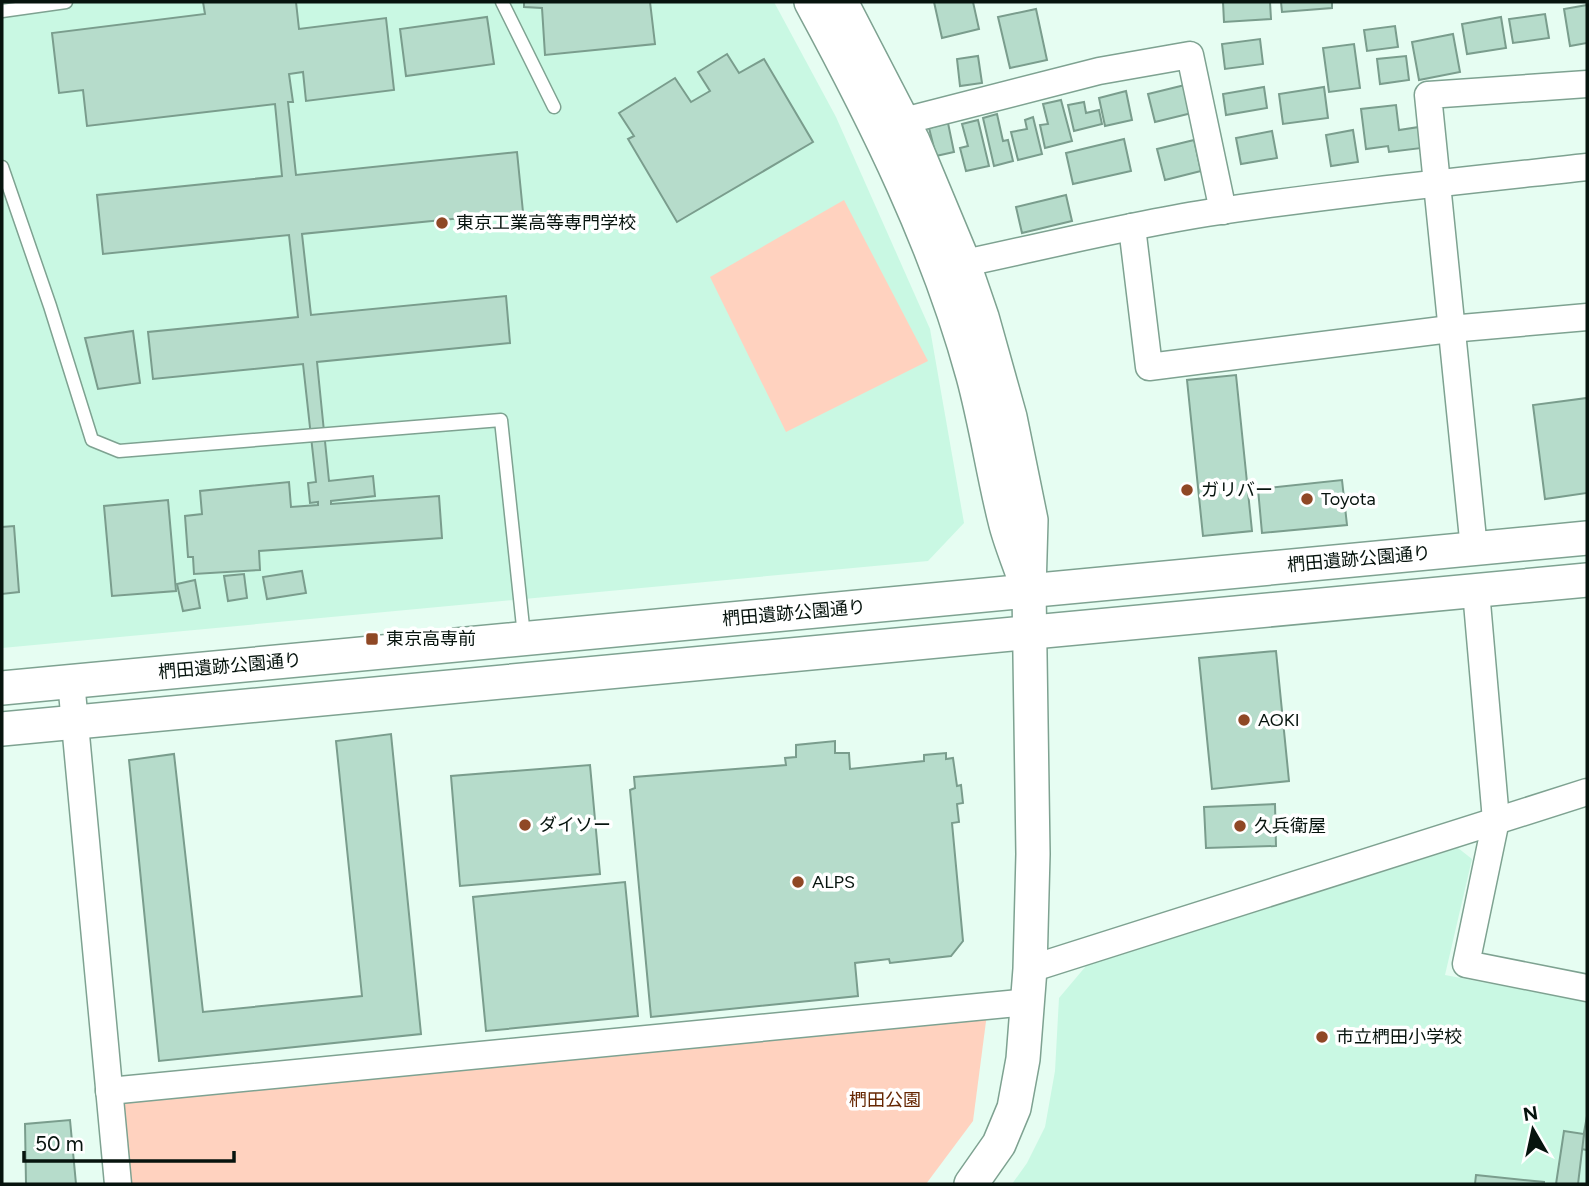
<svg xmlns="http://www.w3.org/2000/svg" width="1589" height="1186" viewBox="0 0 1589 1186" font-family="Figtree,'Noto Sans JP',sans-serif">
<rect width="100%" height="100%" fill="#e6fdf2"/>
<g fill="#c9f8e3">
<polygon points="2,2 774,2 836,117 930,329 964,523 928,561 2,648"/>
<polygon points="1458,848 1472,859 1445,975 1587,1002 1587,1184 1012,1184 1027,1163 1045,1127 1055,1071 1059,998 1086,966"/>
</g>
<g fill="#ffd2bf">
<polygon points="844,200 928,361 786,432 710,277"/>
<polygon points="988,1006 973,1121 926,1184 131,1184 122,1089"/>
</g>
<g fill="#b6dccb" stroke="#7a9d8d" stroke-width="2">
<polygon points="203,2 296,2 299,29 386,18 394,90 306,101 303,72 289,74 293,102 288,102 296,175 517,152 523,212 302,234 311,315 506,296 510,343 317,362 329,481 373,476 375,496 331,501 331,504 439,496 442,538 259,551 260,570 194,574 193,557 188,557 185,516 202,514 200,491 289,482 291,507 318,505 318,502 310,503 308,483 316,482 303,364 153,379 148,332 298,317 289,235 103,254 97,195 282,176 275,104 87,126 83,90 59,93 52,33 205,14"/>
<polygon points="524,2 650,2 655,44 545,55 542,8 524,7"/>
<polygon points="934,2 973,2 979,29 942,38"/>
<polygon points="1223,2 1270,2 1271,19 1224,22"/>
<polygon points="1281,2 1332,2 1332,8 1282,12"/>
<polygon points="1587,5 1587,43 1570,46 1564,9"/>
<polygon points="1036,9 1047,60 1010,68 998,17"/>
<polygon points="1545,14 1549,38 1513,43 1509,19"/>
<polygon points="487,17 494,64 406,76 400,29"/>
<polygon points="1501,17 1506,48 1467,54 1462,24"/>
<polygon points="1395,26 1398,47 1367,51 1364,30"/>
<polygon points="1453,34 1460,72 1419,80 1412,42"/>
<polygon points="1260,39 1263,64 1225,69 1222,44"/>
<polygon points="1354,44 1360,88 1329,92 1323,48"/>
<polygon points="727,54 739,73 764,59 813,142 677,222 628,139 634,136 619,113 675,78 691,102 710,91 698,72"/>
<polygon points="978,56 982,83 960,86 957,59"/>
<polygon points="1406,56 1409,80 1380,84 1377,59"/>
<polygon points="1189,84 1196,112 1155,122 1148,94"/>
<polygon points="1264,87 1267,108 1226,115 1223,94"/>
<polygon points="1324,87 1328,118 1283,124 1279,94"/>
<polygon points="1126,91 1132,120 1105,126 1099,98"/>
<polygon points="1061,100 1072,141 1045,148 1040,125 1048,124 1043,104"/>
<polygon points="1084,102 1086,113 1099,110 1102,124 1074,131 1068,105"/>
<polygon points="1396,105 1399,130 1419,127 1422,148 1389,152 1388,146 1366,149 1361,109"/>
<polygon points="997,114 1003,141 1008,140 1013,161 994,166 983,118"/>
<polygon points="1033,117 1042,154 1018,160 1011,132 1027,129 1025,120"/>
<polygon points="978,120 989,166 966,171 960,148 968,146 962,124"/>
<polygon points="948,123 954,152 936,156 929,128"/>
<polygon points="1353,130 1358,162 1331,166 1326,135"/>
<polygon points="1272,131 1277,158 1241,164 1236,138"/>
<polygon points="1124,139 1131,171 1073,184 1066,153"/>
<polygon points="1194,140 1201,171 1165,180 1157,149"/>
<polygon points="1066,195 1072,221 1022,233 1016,207"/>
<polygon points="133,331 140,383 98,389 85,338"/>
<polygon points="1236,375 1252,531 1203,536 1187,380"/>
<polygon points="1587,398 1587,493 1545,499 1533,405"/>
<polygon points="1342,480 1347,525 1262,533 1258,489"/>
<polygon points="168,500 176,591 112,596 104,506"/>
<polygon points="14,526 19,592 2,594 2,527"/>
<polygon points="302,571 306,593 267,599 263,577"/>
<polygon points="244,574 247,598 228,601 224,576"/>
<polygon points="195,580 200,608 183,611 177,584"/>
<polygon points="1276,651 1289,781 1212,789 1199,658"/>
<polygon points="391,734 421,1034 159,1061 129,760 174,754 203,1012 362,996 336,741"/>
<polygon points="835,741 835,753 849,753 850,769 924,761 924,755 946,753 946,759 953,758 957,786 961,785 963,803 957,804 959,822 952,823 963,941 951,956 890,963 889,959 855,963 858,996 651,1017 630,790 635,788 634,777 786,765 785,758 796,757 796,745"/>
<polygon points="590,765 600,874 460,886 451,776"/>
<polygon points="1275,804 1276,846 1206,848 1204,807"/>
<polygon points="625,882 638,1016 486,1031 473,897"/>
<polygon points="1587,1116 1587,1150 1581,1149"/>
<polygon points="70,1120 76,1184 26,1184 25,1124"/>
<polygon points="1564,1131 1584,1134 1578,1184 1556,1184"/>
<polygon points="1476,1175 1544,1182 1544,1184 1475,1184"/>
</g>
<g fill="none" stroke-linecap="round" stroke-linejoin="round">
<defs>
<g id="service">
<polyline points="502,2 554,107"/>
<polyline points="2,11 66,2"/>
<polyline points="2,167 50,306 92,440 119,451 501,420 524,636"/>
</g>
<g id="minor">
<polyline points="884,126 1099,71 1190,55 1223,211"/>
<polyline points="1132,227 1149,367 1450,329 1587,317"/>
<path d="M946 267C1033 249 1119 227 1207 213 1333 194 1460 181 1587 167"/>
<polyline points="1474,549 1428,95 1587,84"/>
<polyline points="1476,591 1496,820 1466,964 1587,988"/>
<polyline points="71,681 118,1184"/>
<polyline points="1030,969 1587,792"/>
<polyline points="109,1091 1028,1002"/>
</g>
<g id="tertiary">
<path d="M811 2C876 122 937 244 973 376 986 424 993 473 1005 521 1009 538 1016 555 1022 572"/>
<polyline points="841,2 913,141 961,256 982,317 1010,417 1031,520 1029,590 1033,854 1030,969 1023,1059 1014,1108 999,1144 971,1184"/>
<polyline points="2,688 1587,538"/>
<polyline points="2,729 1587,580"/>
</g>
</defs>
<use href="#service" stroke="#7ea291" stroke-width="15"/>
<use href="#minor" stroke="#7ea291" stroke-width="29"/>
<use href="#tertiary" stroke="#7ea291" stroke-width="36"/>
<use href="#service" stroke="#fff" stroke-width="12"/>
<use href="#minor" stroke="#fff" stroke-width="26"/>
<use href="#tertiary" stroke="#fff" stroke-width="33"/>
</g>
<g fill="#8f4825" stroke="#fff" stroke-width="2.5">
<circle cx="442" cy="223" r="7"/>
<circle cx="1187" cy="490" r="7"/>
<circle cx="1307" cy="499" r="7"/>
<rect x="365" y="632" width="14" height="14" rx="3.5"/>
<circle cx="1244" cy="720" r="7"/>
<circle cx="525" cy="825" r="7"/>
<circle cx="1240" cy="826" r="7"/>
<circle cx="798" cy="882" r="7"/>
<circle cx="1322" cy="1037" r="7"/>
</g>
<g text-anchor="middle" stroke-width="7" stroke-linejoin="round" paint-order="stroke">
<g font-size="18" fill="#07140e" stroke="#fff" text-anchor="start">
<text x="456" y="229">東京工業高等専門学校</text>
<text x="1201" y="496">ガリバー</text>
<text x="1321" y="505">Toyota</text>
<text x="386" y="645">東京高専前</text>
<text x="1258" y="726">AOKI</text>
<text x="539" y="831">ダイソー</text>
<text x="1254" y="832">久兵衛屋</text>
<text x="812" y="888">ALPS</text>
<text x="1336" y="1043">市立椚田小学校</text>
</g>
<g font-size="18" fill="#07140e" stroke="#fff">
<text transform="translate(1359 559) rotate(-5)" y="6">椚田遺跡公園通り</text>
<text transform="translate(794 613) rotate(-5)" y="6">椚田遺跡公園通り</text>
<text transform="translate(230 666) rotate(-5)" y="6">椚田遺跡公園通り</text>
</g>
<g font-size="18" fill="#652602" stroke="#fff">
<text x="885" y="1106">椚田公園</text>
</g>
</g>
<rect width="1589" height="1186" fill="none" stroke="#07140e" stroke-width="7"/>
<g transform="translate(1533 1130) rotate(351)" stroke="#ffffff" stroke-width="5" paint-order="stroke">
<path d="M0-5L12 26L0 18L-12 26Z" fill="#07140e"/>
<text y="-10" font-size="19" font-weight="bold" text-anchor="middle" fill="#07140e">N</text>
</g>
<path d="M24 1151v10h210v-10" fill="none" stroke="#07140e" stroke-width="3.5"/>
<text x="35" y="1151" font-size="21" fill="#07140e" stroke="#ffffff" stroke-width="5" paint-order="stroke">50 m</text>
</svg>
